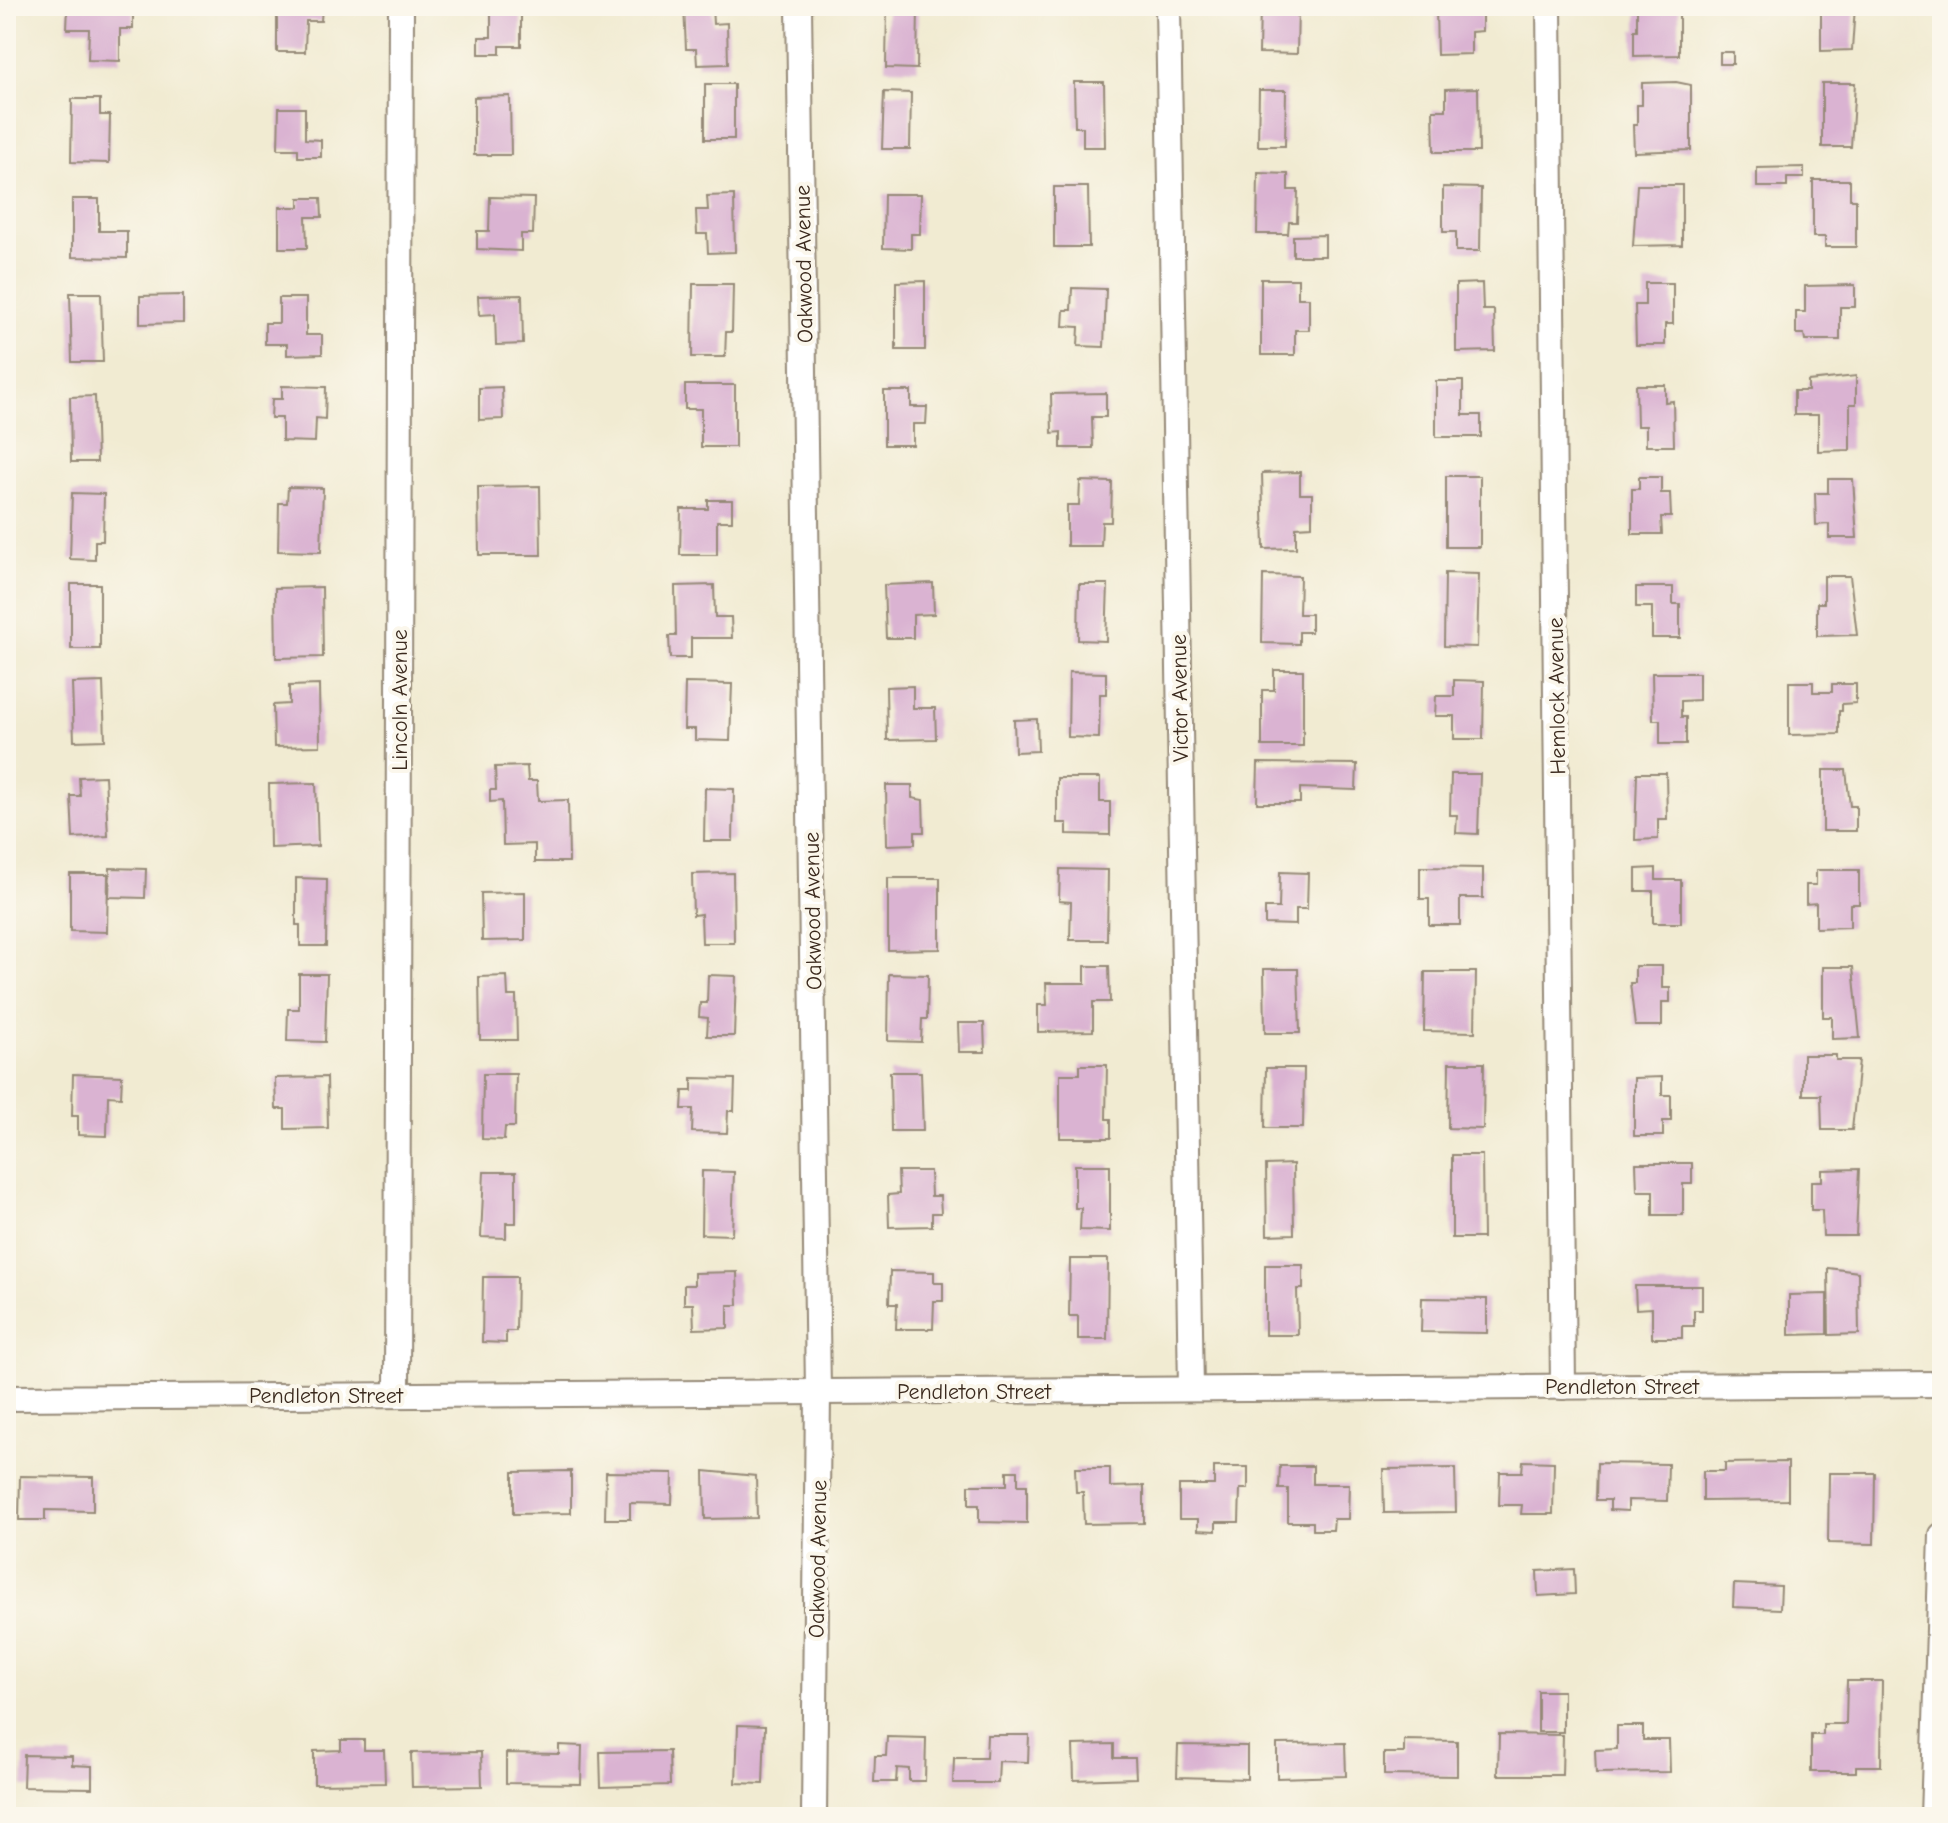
<svg xmlns="http://www.w3.org/2000/svg" width="1948" height="1823" viewBox="0 0 1948 1823" font-family="'Comic Neue',sans-serif">
<rect width="100%" height="100%" fill="#fbf7ec"/>
<filter id="ink" filterUnits="userSpaceOnUse"><feTurbulence type="fractalNoise" baseFrequency=".0125" numOctaves="2"/><feDisplacementMap in="SourceGraphic" scale="16" xChannelSelector="R" yChannelSelector="G"/><feConvolveMatrix kernelMatrix="1 2 1 2 8 2 1 2 1" color-interpolation-filters="sRGB"/></filter>
<filter id="wash" filterUnits="userSpaceOnUse"><feTurbulence type="fractalNoise" baseFrequency=".006" numOctaves="4" result="noise"/><feDisplacementMap in="SourceGraphic" scale="32" xChannelSelector="R" yChannelSelector="G"/><feGaussianBlur stdDeviation="1.8" result="paint"/><feColorMatrix in="noise" values="0 0 0 0 0 0 0 0 0 0 0 0 0 0 0 0 0 1.4 0 .05"/><feComposite in="paint" operator="in"/></filter>
<g filter="url(#wash)">
<rect width="100%" height="100%" fill="#f1ebd2"/>
<g id="blocks">
<g fill="#dab3d2">
<polygon points="68,6 133,7 133,29 120,29 120,61 88,60 89,29 67,29"/>
<polygon points="297,6 322,6 321,21 306,21 305,52 277,52 277,11 297,11"/>
<polygon points="491,6 521,6 521,46 500,46 500,54 479,54 479,37 491,37"/>
<polygon points="684,6 712,6 713,24 727,23 728,64 697,65 696,49 686,49"/>
<polygon points="887,6 918,6 917,69 886,68"/>
<polygon points="1260,6 1298,6 1297,54 1259,53"/>
<polygon points="1436,6 1482,6 1482,31 1471,32 1471,54 1437,55"/>
<polygon points="1641,6 1679,6 1679,55 1634,56 1634,30 1637,30 1637,8"/>
<polygon points="1821,6 1855,6 1852,50 1821,51"/>
<rect x="1720" y="52" width="13" height="12"/>
<polygon points="1074,82 1104,82 1105,147 1083,147 1083,127 1075,127"/>
<polygon points="1676,82 1691,85 1691,150 1634,152 1633,125 1637,125 1637,105 1642,105 1642,83"/>
<polygon points="1822,83 1855,83 1851,147 1822,147"/>
<rect x="705" y="84" width="29" height="55"/>
<polygon points="1478,88 1479,152 1434,152 1433,110 1446,110 1446,89"/>
<polygon points="1259,90 1286,90 1285,146 1258,146"/>
<polygon points="884,92 911,93 910,149 882,149"/>
<polygon points="510,96 511,155 474,155 474,97"/>
<polygon points="72,99 100,99 100,115 110,115 109,163 71,162"/>
<polygon points="279,108 305,108 305,139 321,140 321,157 298,157 298,149 278,149"/>
<polygon points="1804,167 1804,178 1787,178 1787,187 1757,187 1757,168"/>
<polygon points="1258,173 1288,174 1288,190 1298,190 1297,222 1289,222 1288,234 1257,234"/>
<polygon points="1813,180 1850,180 1850,199 1856,199 1856,247 1825,247 1825,237 1813,237"/>
<polygon points="1637,185 1682,185 1682,245 1633,246"/>
<polygon points="1054,187 1088,187 1089,247 1054,247"/>
<polygon points="1443,187 1481,188 1480,251 1456,251 1456,232 1443,232"/>
<polygon points="884,194 921,194 920,234 911,234 911,249 883,248"/>
<polygon points="734,195 735,252 708,253 707,234 697,234 696,210 708,210 707,196"/>
<polygon points="490,197 534,198 533,234 521,234 521,251 477,249 477,231 489,231"/>
<polygon points="299,198 321,198 322,217 306,217 307,248 279,248 279,207 299,207"/>
<polygon points="72,199 99,199 99,231 127,231 127,258 72,257"/>
<polygon points="1325,235 1325,256 1293,256 1293,236"/>
<polygon points="1261,279 1298,279 1298,298 1309,298 1309,330 1295,330 1295,355 1261,355"/>
<polygon points="925,281 925,350 896,350 896,282"/>
<polygon points="1482,283 1483,310 1494,310 1495,351 1456,352 1456,284"/>
<polygon points="1645,283 1673,283 1673,324 1665,324 1665,345 1636,345 1635,305 1645,305"/>
<polygon points="693,284 733,284 732,332 726,332 725,357 692,357"/>
<polygon points="1855,285 1855,307 1840,307 1840,340 1805,340 1804,334 1796,334 1796,312 1805,312 1805,286"/>
<polygon points="1072,288 1106,289 1104,347 1078,346 1079,327 1063,326 1064,310 1071,310"/>
<polygon points="70,293 101,293 103,362 72,362"/>
<polygon points="183,295 183,323 140,324 140,296"/>
<polygon points="522,295 523,344 496,345 495,314 479,315 478,296"/>
<polygon points="279,298 306,298 306,335 322,335 322,354 287,355 287,344 265,344 265,323 279,323"/>
<polygon points="1856,376 1856,404 1850,404 1850,450 1818,451 1818,415 1794,415 1794,391 1808,391 1808,381"/>
<polygon points="1436,381 1463,381 1463,415 1481,415 1481,437 1436,437"/>
<polygon points="685,385 735,385 735,447 701,447 701,409 685,409"/>
<polygon points="1636,385 1665,385 1665,402 1673,401 1674,446 1646,446 1646,426 1637,426"/>
<polygon points="282,386 326,387 325,419 316,418 315,442 282,441 282,418 271,418 272,399 282,399"/>
<polygon points="502,387 503,419 479,420 479,388"/>
<polygon points="884,391 911,391 911,407 927,407 926,424 913,424 913,445 884,445"/>
<polygon points="1106,393 1106,417 1092,417 1093,448 1061,448 1061,432 1052,433 1051,394"/>
<polygon points="95,396 97,462 71,462 70,397"/>
<polygon points="1300,472 1300,494 1312,494 1312,526 1296,527 1296,548 1264,549 1262,473"/>
<rect x="1446" y="476" width="34" height="71"/>
<polygon points="1639,477 1661,477 1661,493 1670,493 1671,517 1661,517 1662,534 1632,534 1632,489 1639,489"/>
<polygon points="1828,479 1853,479 1857,538 1829,538 1829,524 1816,525 1815,493 1828,493"/>
<polygon points="1080,481 1112,482 1111,522 1102,522 1101,546 1067,546 1067,505 1079,505"/>
<polygon points="540,486 541,555 479,555 478,487"/>
<polygon points="288,487 323,488 321,552 278,551 279,503 287,503"/>
<polygon points="72,493 104,494 103,541 95,541 95,560 70,559"/>
<polygon points="708,500 732,500 732,521 717,521 717,555 680,555 681,509 708,509"/>
<polygon points="1445,573 1479,574 1477,647 1444,646"/>
<polygon points="1263,575 1300,576 1299,614 1311,614 1311,632 1299,632 1299,644 1262,643"/>
<polygon points="1824,576 1850,576 1857,635 1817,636 1817,603 1824,603"/>
<polygon points="933,583 934,614 913,615 913,638 886,638 884,585"/>
<rect x="71" y="584" width="29" height="65"/>
<polygon points="1079,584 1108,584 1106,641 1078,640"/>
<polygon points="714,585 715,617 731,617 732,638 691,638 691,658 670,658 669,636 676,636 675,586"/>
<polygon points="322,587 323,657 276,658 275,588"/>
<polygon points="1636,587 1673,587 1673,604 1680,604 1680,638 1652,638 1652,607 1636,607"/>
<polygon points="1274,670 1303,670 1303,746 1262,746 1262,690 1274,690"/>
<polygon points="1069,672 1106,673 1106,694 1100,694 1099,738 1068,737"/>
<polygon points="1652,673 1699,673 1699,700 1681,701 1681,717 1686,717 1686,744 1660,744 1660,720 1653,720"/>
<polygon points="1454,680 1484,681 1483,739 1454,739 1454,716 1435,716 1436,696 1454,696"/>
<polygon points="103,682 105,740 74,741 72,683"/>
<polygon points="1789,682 1813,682 1813,692 1832,692 1832,684 1856,684 1856,703 1842,704 1842,711 1839,711 1839,734 1789,735"/>
<polygon points="685,683 732,684 730,741 695,740 695,729 684,729"/>
<polygon points="319,685 320,746 274,747 273,705 289,704 289,686"/>
<polygon points="913,686 913,708 935,708 936,739 887,740 886,687"/>
<polygon points="1037,719 1038,751 1015,752 1014,720"/>
<polygon points="1258,763 1357,764 1356,790 1300,788 1300,803 1257,803"/>
<polygon points="527,766 528,781 537,781 538,801 568,800 569,862 535,862 535,844 503,845 502,801 490,802 490,790 496,790 495,767"/>
<polygon points="1823,770 1846,770 1850,806 1856,806 1856,831 1823,831"/>
<polygon points="1637,773 1666,773 1667,819 1658,819 1658,839 1635,840"/>
<polygon points="1451,774 1480,774 1478,834 1456,833 1457,815 1450,815"/>
<polygon points="105,776 108,836 73,838 71,796 80,796 79,777"/>
<polygon points="1057,778 1100,778 1100,802 1110,802 1110,835 1067,834 1067,823 1057,823"/>
<polygon points="316,783 318,846 270,848 269,784"/>
<polygon points="886,785 912,785 912,798 923,800 924,832 915,832 915,844 887,845"/>
<polygon points="705,788 734,789 733,841 704,841"/>
<polygon points="1420,867 1483,868 1483,898 1460,898 1460,925 1429,925 1429,899 1420,899"/>
<polygon points="110,868 146,869 145,898 109,897"/>
<polygon points="1656,868 1656,880 1681,880 1681,923 1653,923 1653,891 1636,891 1636,869"/>
<polygon points="1060,869 1108,870 1107,940 1070,940 1071,902 1059,901"/>
<polygon points="1816,870 1859,870 1859,904 1850,904 1850,927 1816,928 1816,903 1806,904 1806,885 1816,885"/>
<polygon points="1280,872 1308,873 1307,909 1296,909 1296,925 1265,924 1265,908 1279,908"/>
<polygon points="733,873 734,943 702,943 701,914 693,915 692,874"/>
<polygon points="70,874 108,874 107,932 70,931"/>
<polygon points="296,878 327,879 326,946 300,946 300,925 296,925"/>
<polygon points="888,878 940,878 940,949 888,950"/>
<polygon points="525,892 525,940 482,941 481,893"/>
<polygon points="1085,966 1109,966 1110,1002 1093,1002 1093,1031 1038,1032 1038,1005 1047,1005 1046,983 1085,983"/>
<polygon points="1635,966 1662,966 1662,988 1670,988 1670,1002 1662,1002 1662,1026 1635,1026 1630,983 1635,983"/>
<polygon points="1823,967 1853,967 1860,1038 1832,1039 1832,1017 1823,1017"/>
<polygon points="1264,969 1298,969 1300,1033 1265,1033"/>
<polygon points="1425,972 1476,972 1475,1032 1424,1031"/>
<polygon points="299,974 327,974 325,1042 287,1041 288,1009 299,1009"/>
<polygon points="889,974 928,975 927,1019 922,1019 921,1042 888,1041"/>
<polygon points="708,975 736,976 734,1036 707,1036 708,1018 699,1017 700,1003 707,1003"/>
<polygon points="507,976 508,996 516,996 517,1040 480,1040 479,977"/>
<polygon points="958,1023 984,1023 985,1052 959,1052"/>
<polygon points="1803,1055 1836,1055 1836,1060 1859,1060 1852,1130 1822,1130 1821,1095 1803,1095"/>
<polygon points="1449,1063 1484,1063 1483,1129 1448,1128"/>
<polygon points="1080,1065 1107,1065 1106,1119 1111,1119 1111,1138 1060,1138 1060,1074 1080,1074"/>
<polygon points="1266,1068 1304,1068 1303,1128 1265,1128"/>
<polygon points="890,1072 921,1072 923,1131 891,1131"/>
<polygon points="73,1074 122,1076 121,1097 108,1096 107,1136 78,1135 78,1116 72,1116"/>
<polygon points="483,1074 516,1074 515,1127 505,1127 504,1140 482,1139"/>
<polygon points="327,1077 328,1128 285,1129 285,1109 276,1109 275,1078"/>
<polygon points="1662,1077 1662,1095 1671,1095 1671,1121 1663,1121 1663,1136 1634,1136 1634,1078"/>
<polygon points="692,1078 735,1079 734,1111 728,1111 727,1133 692,1132 693,1109 682,1109 683,1091 692,1091"/>
<polygon points="1452,1155 1482,1155 1483,1238 1452,1238"/>
<polygon points="1636,1163 1692,1163 1692,1184 1683,1184 1683,1215 1653,1215 1653,1191 1637,1191"/>
<polygon points="1293,1164 1294,1234 1267,1235 1266,1165"/>
<polygon points="1075,1165 1110,1165 1110,1231 1080,1230 1081,1208 1075,1208"/>
<polygon points="1859,1169 1856,1236 1823,1236 1822,1210 1811,1210 1811,1181 1822,1181 1822,1170"/>
<polygon points="702,1171 734,1172 732,1235 701,1234"/>
<polygon points="898,1171 930,1171 931,1196 940,1196 941,1213 932,1213 932,1226 889,1227 888,1195 899,1194"/>
<polygon points="484,1172 516,1172 516,1223 506,1223 506,1238 481,1237"/>
<polygon points="1070,1259 1108,1259 1107,1339 1078,1339 1078,1316 1069,1316"/>
<polygon points="1265,1265 1303,1265 1303,1289 1297,1289 1298,1335 1265,1335"/>
<polygon points="1828,1268 1858,1272 1859,1334 1829,1335"/>
<polygon points="890,1271 934,1272 934,1283 943,1283 943,1301 934,1301 933,1329 896,1329 897,1304 889,1304"/>
<polygon points="737,1272 738,1305 728,1305 728,1328 694,1329 693,1304 684,1304 684,1285 694,1285 694,1273"/>
<polygon points="483,1277 517,1277 516,1331 506,1331 506,1343 482,1342"/>
<polygon points="1635,1286 1702,1286 1702,1310 1694,1310 1694,1326 1682,1326 1682,1338 1652,1338 1652,1308 1636,1309"/>
<polygon points="1827,1294 1827,1334 1789,1335 1789,1295"/>
<polygon points="1422,1298 1487,1299 1487,1333 1421,1332"/>
<polygon points="1523,1461 1554,1462 1553,1514 1521,1514 1522,1505 1499,1505 1500,1472 1522,1472"/>
<polygon points="1788,1462 1788,1500 1703,1501 1703,1471 1725,1471 1725,1463"/>
<polygon points="1597,1463 1668,1464 1667,1501 1628,1500 1628,1511 1610,1510 1610,1500 1596,1500"/>
<polygon points="1280,1466 1313,1466 1313,1484 1349,1484 1348,1519 1334,1519 1333,1530 1313,1530 1313,1522 1288,1522 1288,1489 1279,1489"/>
<polygon points="1214,1467 1248,1467 1248,1489 1240,1489 1239,1522 1216,1522 1216,1531 1198,1530 1198,1519 1179,1519 1179,1485 1214,1485"/>
<polygon points="1075,1468 1110,1468 1110,1487 1144,1486 1144,1523 1084,1524 1083,1492 1076,1492"/>
<polygon points="1455,1468 1456,1512 1384,1513 1383,1469"/>
<polygon points="571,1471 571,1513 513,1514 513,1472"/>
<polygon points="704,1471 756,1476 757,1518 705,1519"/>
<polygon points="1007,1471 1018,1471 1018,1485 1027,1485 1027,1523 979,1522 979,1505 969,1505 969,1485 1007,1485"/>
<polygon points="606,1472 673,1473 672,1504 630,1503 630,1519 605,1519"/>
<polygon points="1829,1473 1875,1473 1874,1544 1828,1543"/>
<polygon points="20,1476 93,1477 93,1511 45,1510 45,1520 19,1520"/>
<polygon points="1574,1569 1575,1594 1538,1596 1537,1571"/>
<polygon points="1734,1584 1781,1586 1780,1609 1733,1607"/>
<polygon points="1847,1681 1882,1681 1881,1766 1856,1766 1856,1772 1811,1772 1811,1735 1823,1735 1823,1724 1846,1724"/>
<rect x="1538" y="1691" width="25" height="41"/>
<polygon points="738,1725 765,1726 763,1784 736,1783"/>
<polygon points="1617,1726 1643,1726 1643,1740 1669,1740 1670,1772 1596,1773 1595,1750 1617,1749"/>
<polygon points="1499,1734 1563,1735 1562,1775 1498,1775"/>
<polygon points="987,1735 1029,1735 1028,1762 999,1761 998,1783 953,1783 954,1758 986,1758"/>
<polygon points="887,1737 926,1738 925,1781 909,1781 909,1769 897,1768 896,1782 874,1782 875,1756 886,1756"/>
<polygon points="341,1740 364,1740 364,1750 384,1750 385,1783 314,1784 314,1751 341,1750"/>
<polygon points="1404,1740 1457,1741 1457,1776 1384,1775 1384,1753 1404,1753"/>
<polygon points="1345,1743 1346,1776 1277,1778 1277,1744"/>
<polygon points="1114,1744 1114,1758 1135,1758 1136,1778 1074,1780 1073,1745"/>
<polygon points="559,1745 582,1746 581,1784 506,1783 506,1753 559,1754"/>
<polygon points="1178,1745 1247,1746 1247,1779 1177,1777"/>
<polygon points="669,1751 670,1785 601,1787 600,1752"/>
<polygon points="481,1752 482,1786 412,1787 411,1753"/>
<polygon points="24,1755 72,1756 72,1765 92,1766 92,1788 23,1787"/>
</g>
</g>
</g>
<g filter="url(#ink)">
<use href="#blocks" fill-opacity="0" stroke="#968a78" stroke-width="2"/>
<g fill="none" stroke-linecap="round" stroke-linejoin="round">
<defs>
<g id="minor">
<polyline points="799,6 818,1392 814,1817"/>
<polyline points="1168,6 1191,1389"/>
<polyline points="1549,6 1563,1387"/>
<polyline points="397,1395 401,6"/>
<polyline points="6,1398 1942,1384"/>
<polyline points="1933,1817 1942,1535"/>
</g>
</defs>
<use href="#minor" stroke="#968a78" stroke-width="28"/>
<use href="#minor" stroke="#fff" stroke-width="24"/>
</g>
</g>
<g text-anchor="middle" stroke-width="8" stroke-linejoin="round" paint-order="stroke">
<g font-size="22" fill="#3b2a1e" stroke="#fbf7ec">
<text transform="translate(803 264) rotate(-91)" y="8">Oakwood Avenue</text>
<text transform="translate(1556 696) rotate(-91)" y="8">Hemlock Avenue</text>
<text transform="translate(1179 698) rotate(-91)" y="8">Victor Avenue</text>
<text transform="translate(399 700) rotate(-90)" y="8">Lincoln Avenue</text>
<text transform="translate(812 911) rotate(-91)" y="8">Oakwood Avenue</text>
<text x="1622" y="1394">Pendleton Street</text>
<text x="974" y="1399">Pendleton Street</text>
<text x="326" y="1403">Pendleton Street</text>
<text transform="translate(817 1559) rotate(-89)" y="8">Oakwood Avenue</text>
</g>
</g>
<rect width="1948" height="1823" fill="none" stroke="#fbf7ec" stroke-width="32"/>
</svg>
